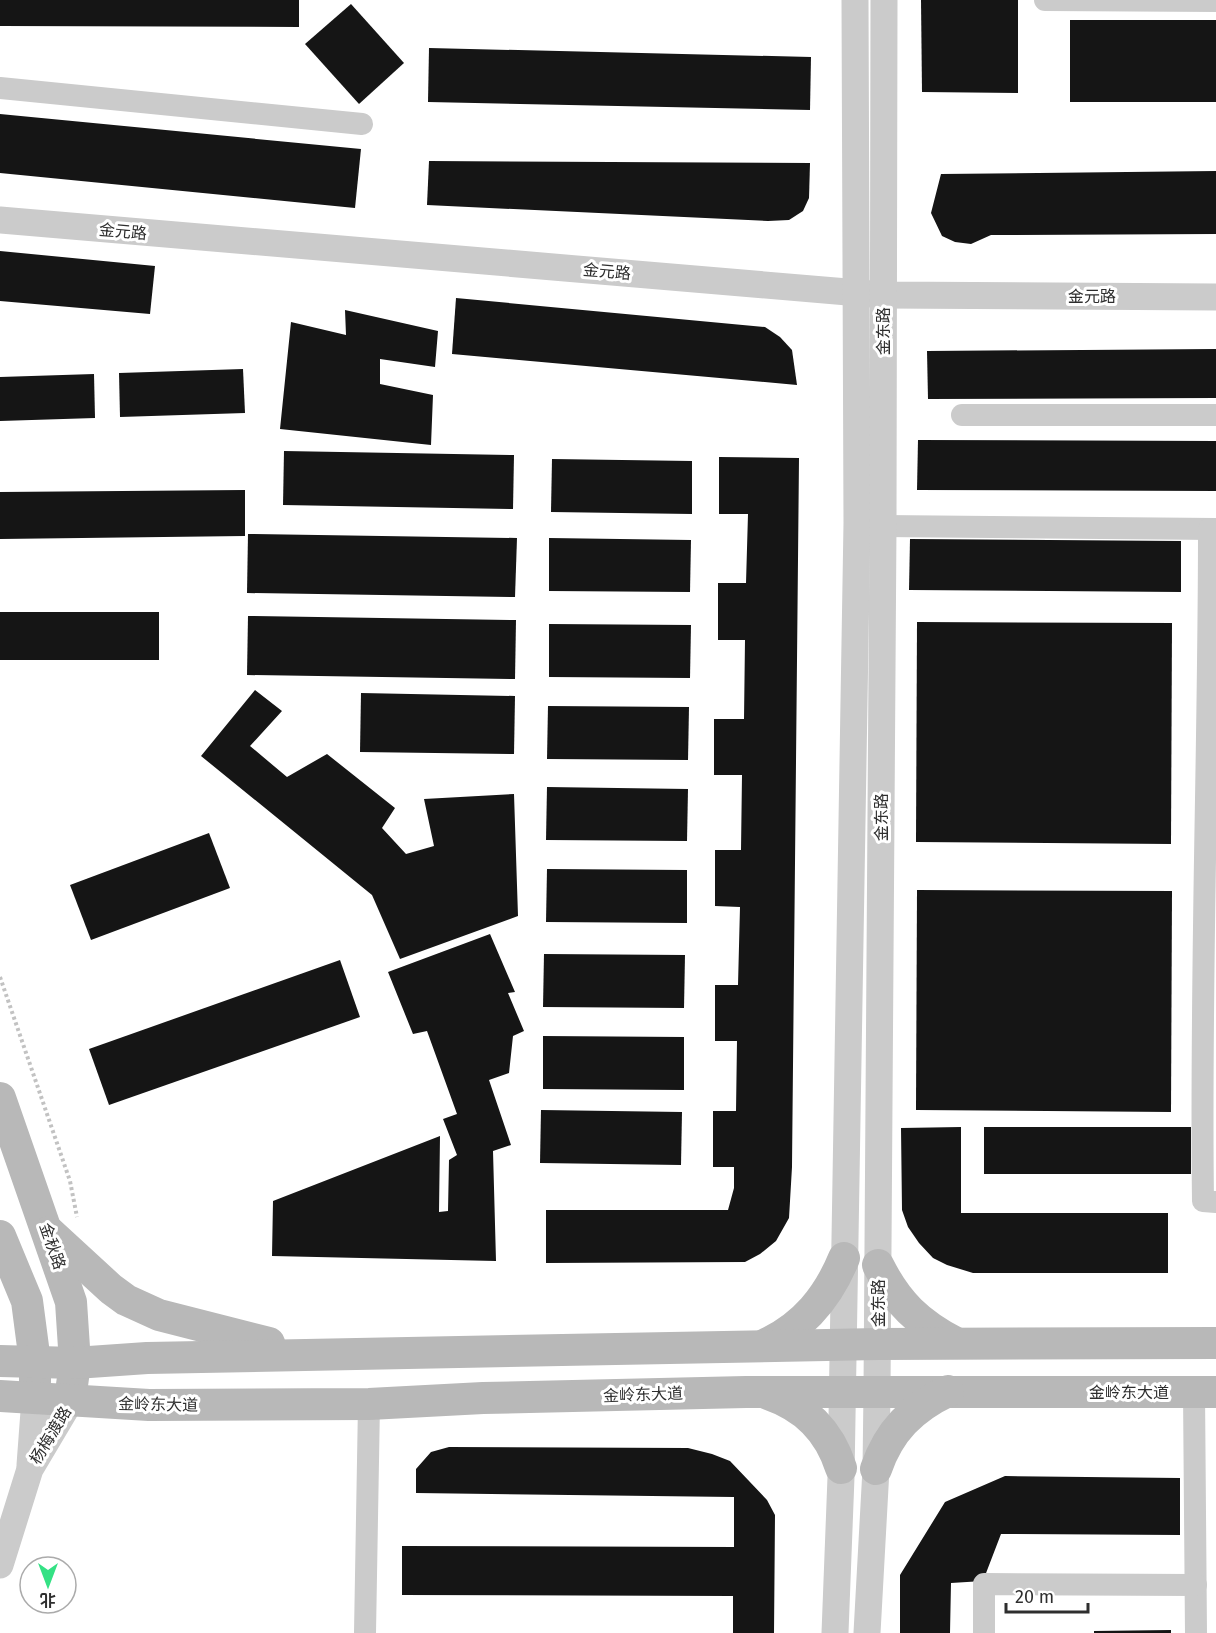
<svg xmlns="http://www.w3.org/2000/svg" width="1216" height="1633" viewBox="0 0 1216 1633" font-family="'Fira Sans','Noto Sans SC',sans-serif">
<rect width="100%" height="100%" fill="#fff"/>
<g fill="#151515">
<polygon points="0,0 299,0 299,27 0,26"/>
<polygon points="921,0 1018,0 1018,93 922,92"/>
<polygon points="351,4 404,63 359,104 305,44"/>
<rect x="1070" y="20" width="146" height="82"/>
<polygon points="429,48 811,57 810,110 428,102"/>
<polygon points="0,114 361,149 355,208 0,173"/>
<polygon points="429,161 810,163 809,198 803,211 789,220 768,221 427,205"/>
<polygon points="1216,171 1216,234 991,235 971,244 955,242 942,236 931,213 941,174"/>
<polygon points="0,251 155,266 150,314 0,301"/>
<polygon points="456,298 765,327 780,337 792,350 797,385 452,354"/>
<polygon points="345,310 438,331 435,367 380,359 380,384 433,395 431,445 280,429 291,322 346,335"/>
<polygon points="1216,349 1216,398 928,399 927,351"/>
<polygon points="243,369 245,413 120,417 119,373"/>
<polygon points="94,374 95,418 0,421 0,377"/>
<polygon points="918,440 1216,441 1216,491 917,490"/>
<polygon points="284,451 514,455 513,509 283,505"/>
<polygon points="719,457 799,458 792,1167 789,1218 776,1241 760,1254 745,1262 546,1263 546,1210 728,1210 734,1188 734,1167 713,1167 713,1111 736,1111 737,1041 715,1041 715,985 738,985 740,907 715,906 715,850 741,850 742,775 714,775 714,719 744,719 745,640 718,640 718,583 746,583 748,514 719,514"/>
<polygon points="552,459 692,461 692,514 551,512"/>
<polygon points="245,490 245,536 0,539 0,492"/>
<polygon points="248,534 517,538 515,597 247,593"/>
<polygon points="549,538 691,540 690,592 549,591"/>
<polygon points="910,539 1181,541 1181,592 909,590"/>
<rect x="0" y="612" width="159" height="48"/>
<polygon points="248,616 516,620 515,679 247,675"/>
<polygon points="917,622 1172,623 1171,844 916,842"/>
<polygon points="549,624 691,625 690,678 549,677"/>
<polygon points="255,690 282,711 250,746 287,777 327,754 395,808 382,828 406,854 434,846 424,799 514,794 518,916 400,959 372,895 201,756"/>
<polygon points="361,693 515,696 514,754 360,752"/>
<polygon points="548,706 689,707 688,760 547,759"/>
<polygon points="547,787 688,789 687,841 546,840"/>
<polygon points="209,833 230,888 91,940 70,885"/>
<polygon points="547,869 687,870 687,923 546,922"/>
<polygon points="917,890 1172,891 1171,1112 916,1110"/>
<polygon points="490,934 515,992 508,993 524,1031 513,1036 509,1073 489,1080 511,1145 493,1151 496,1261 272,1256 273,1201 440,1136 439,1212 448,1211 449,1160 457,1155 443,1119 457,1114 427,1031 413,1034 388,972"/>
<polygon points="544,954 685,955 684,1008 543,1007"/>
<polygon points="340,960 360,1017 109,1105 89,1049"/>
<polygon points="543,1036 684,1037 684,1090 543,1089"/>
<polygon points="541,1110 682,1112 681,1165 540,1163"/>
<polygon points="961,1127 961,1213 1168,1213 1168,1273 973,1273 947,1265 933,1258 919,1243 908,1227 902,1210 901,1128"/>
<rect x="984" y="1127" width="207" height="47"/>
<polygon points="449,1447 688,1448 712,1454 730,1461 767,1500 775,1515 774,1633 733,1633 733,1596 402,1595 402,1546 734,1547 734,1497 416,1493 416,1469 431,1452"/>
<polygon points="1005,1476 1180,1478 1180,1535 1001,1534 983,1581 951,1583 950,1633 900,1633 900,1575 945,1502"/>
<polygon points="1171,1630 1171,1633 1094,1633 1094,1631"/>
</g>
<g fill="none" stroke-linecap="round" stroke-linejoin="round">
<polyline stroke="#c2c2c2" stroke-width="4" stroke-dasharray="3 3" stroke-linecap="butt" points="0,977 70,1181 77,1217"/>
<g stroke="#cbcbcb" stroke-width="22">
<polyline points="1045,0 1216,1"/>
<polyline points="0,88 362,124"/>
<polyline points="962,415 1216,415"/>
<polyline points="883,526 1216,529"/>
<path d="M1209 529C1209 753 1200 977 1203 1201L1216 1202"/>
<polyline points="1194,1392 1196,1633"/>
<polyline points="365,1633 369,1404"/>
<polyline points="984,1633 984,1584 1196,1585"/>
</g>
<g stroke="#cbcbcb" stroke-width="27">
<polyline points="0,220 883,295 1216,297"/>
<polyline points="30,1465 35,1398"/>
<polyline points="0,1565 30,1469 71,1400"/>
<polyline points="835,1633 841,1477 857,523 855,0"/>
<polyline points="867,1633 876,1469 877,1391 883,526 884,0"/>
</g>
<g stroke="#b8b8b8" stroke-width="32">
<polyline points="0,1098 71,1302 75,1363 72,1385"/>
<polyline points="49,1232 111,1289 126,1300 159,1315 269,1343"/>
<polyline points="0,1236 27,1301 35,1362 35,1382"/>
<path d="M878 1265C897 1303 918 1323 956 1343"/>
<path d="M764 1345C804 1327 828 1297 844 1258"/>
<polyline points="0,1361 75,1363 147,1358 878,1344 1216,1343"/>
<path d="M768 1394C805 1407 829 1430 841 1468"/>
<polyline points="0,1396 149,1405 369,1404 483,1398 746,1392 1216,1392"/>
<path d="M876 1469C889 1431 912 1408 948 1391"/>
</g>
</g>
<g text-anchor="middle" stroke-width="6" stroke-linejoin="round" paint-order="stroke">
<g font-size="16" fill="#2e2e2e" stroke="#fff">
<text transform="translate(123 231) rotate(5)" y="6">金元路</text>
<text transform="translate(607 271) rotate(5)" y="6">金元路</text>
<text x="1092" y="302">金元路</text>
<text transform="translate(883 331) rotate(-90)" y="6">金东路</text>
<text transform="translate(881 817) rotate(-90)" y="6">金东路</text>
<text transform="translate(53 1246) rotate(71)" y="6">金秋路</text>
<text transform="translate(878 1303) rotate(-90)" y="6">金东路</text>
<text x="1129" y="1398">金岭东大道</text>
<text transform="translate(643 1394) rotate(-2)" y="6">金岭东大道</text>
<text transform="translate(158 1404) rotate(1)" y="6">金岭东大道</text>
<text transform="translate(50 1435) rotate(-59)" y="6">杨梅渡路</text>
</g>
</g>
<g transform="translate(48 1585) rotate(180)"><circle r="28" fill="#ffffff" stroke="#ababab" stroke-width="1.5"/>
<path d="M0-4.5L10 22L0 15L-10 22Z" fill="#34e184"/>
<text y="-9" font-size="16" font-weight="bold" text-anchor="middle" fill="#2e2e2e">北</text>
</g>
<path d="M1006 1603v9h82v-9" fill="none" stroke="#2e2e2e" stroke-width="3"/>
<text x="1015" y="1603" font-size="18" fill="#2e2e2e" stroke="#ffffff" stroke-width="4.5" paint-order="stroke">20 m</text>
</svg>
